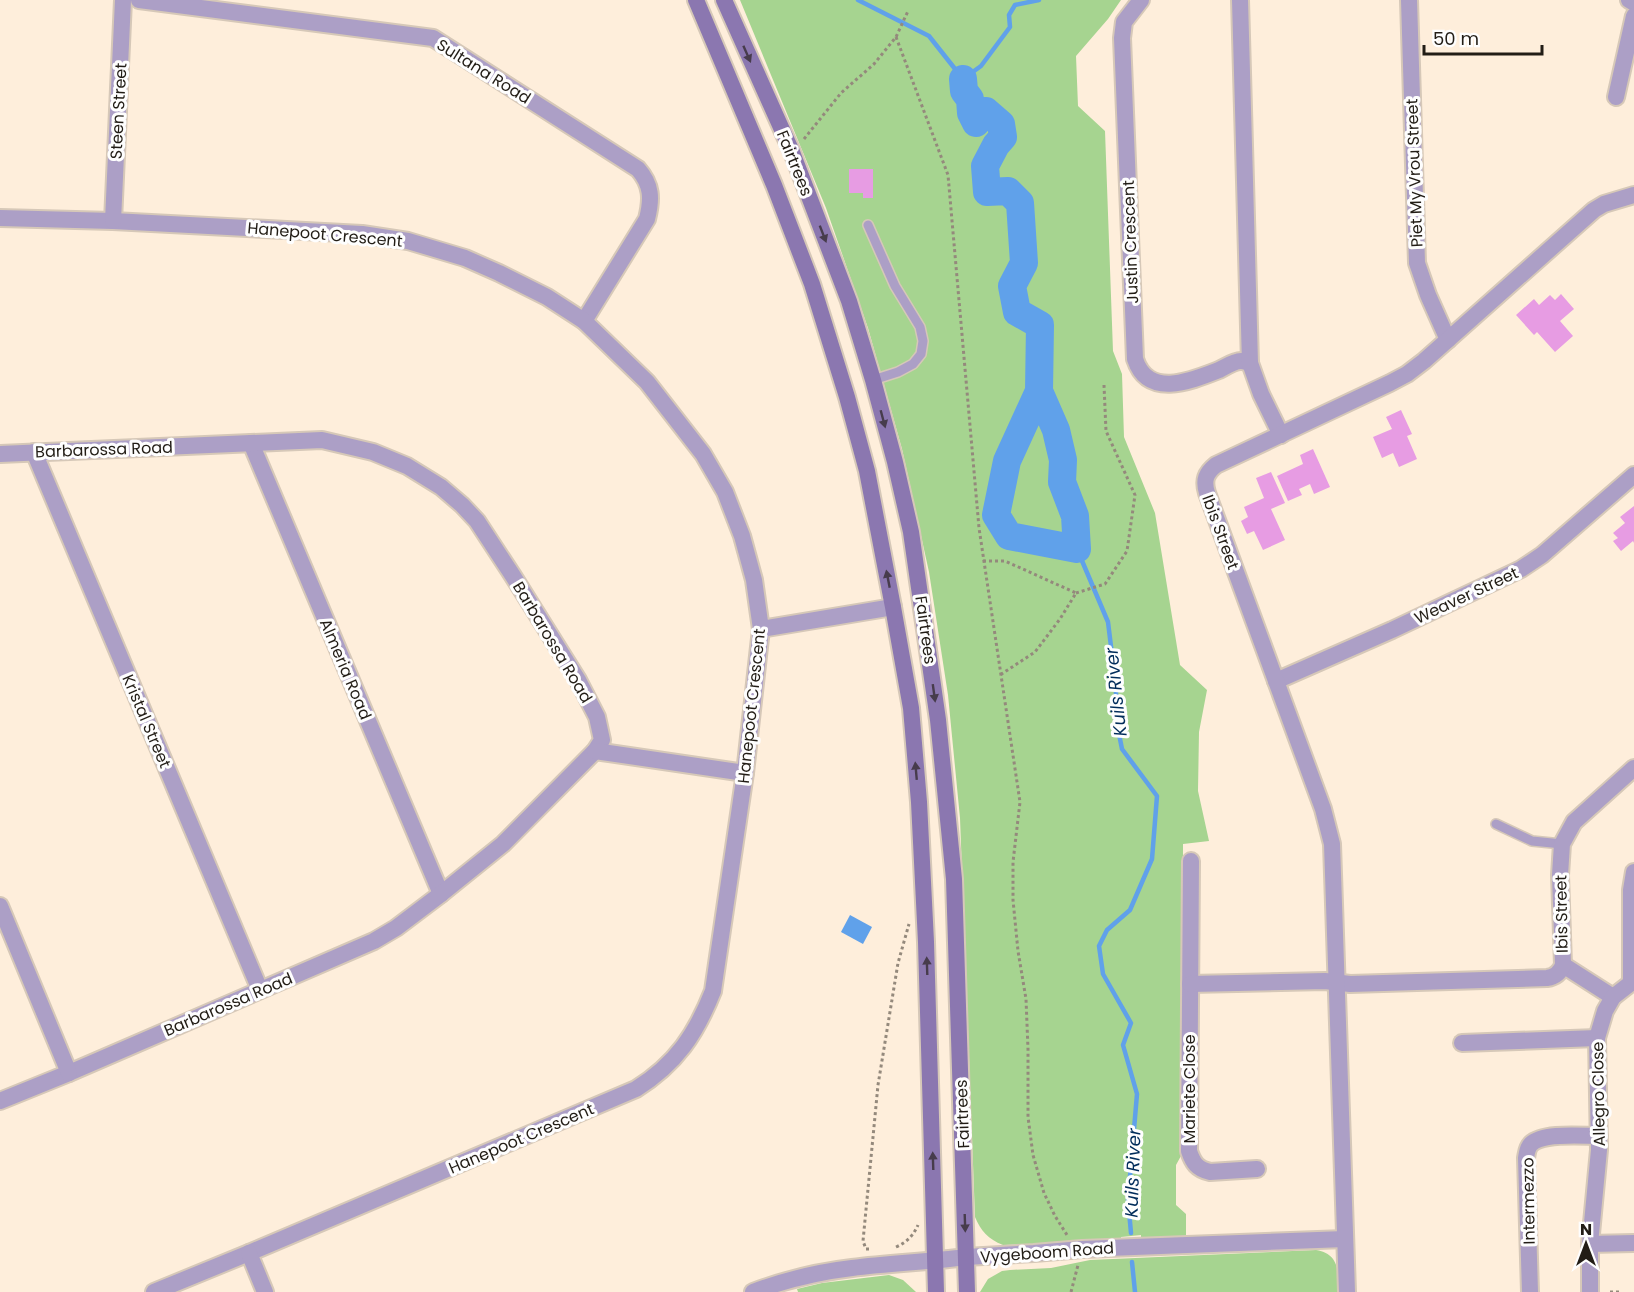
<svg xmlns="http://www.w3.org/2000/svg" width="1634" height="1292" viewBox="0 0 1634 1292" font-family="Poppins,sans-serif">
<rect width="100%" height="100%" fill="#feeedb"/>
<g fill="#a6d490">
<path d="M740 0H1121L1108 19 1076 56 1078 106 1105 131 1113 351 1122 374 1124 437 1155 513 1180 665 1207 690 1199 732 1198 791 1209 841 1183 844 1182 1154 1176 1165V1205L1186 1214V1238L1141 1240V1235L1121 1237V1241L1003 1245C988 1239 981 1231 975 1217L960 818 948 695 929 572 902 449 868 328 826 208Z"/>
<path d="M1316 1250C1340 1254 1338 1272 1339 1292H980L988 1279 1002 1271 1010 1270 1051 1268 1090 1260Z"/>
<polygon points="889,1275 903,1280 916,1292 798,1292 797,1289 822,1283"/>
</g>
<polygon fill="#60a1ea" points="850,915 872,927 863,944 841,932"/>
<g fill="none" stroke-linecap="round" stroke-linejoin="round">
<g stroke="#60a1ea" stroke-width="4.5">
<polyline points="858,0 929,36 963,79 981,66 1010,27 1009,15 1015,5 1039,0"/>
<polyline points="1077,549 1108,622 1116,687 1116,719 1122,749 1157,796 1152,859 1130,910 1107,930 1099,946 1103,974 1131,1023 1123,1045 1137,1094 1128,1200 1131,1233"/>
<polyline points="1132,1262 1135,1292"/>
</g>
<polyline stroke="#60a1ea" stroke-width="28" points="963,79 964,91 970,99 971,113 976,123 986,111 1001,124 1003,137 996,145 985,166 987,192 1008,191 1020,203 1024,263 1012,286 1017,312 1040,325 1039,391 1007,461 996,515 1009,536 1077,549 1075,516 1062,482 1063,460 1056,430 1039,391"/>
</g>
<g fill="#e79ce3">
<polygon points="849,169 873,169 873,198 863,198 863,193 849,193"/>
<polygon points="1561,294 1574,309 1560,321 1573,336 1555,352 1537,332 1534,335 1516,315 1534,299 1539,305 1550,295 1555,300"/>
<polygon points="1401,410 1412,434 1407,436 1417,459 1399,467 1393,453 1382,458 1373,437 1392,429 1386,417"/>
<polygon points="1313,449 1330,487 1314,494 1310,484 1299,489 1302,495 1288,501 1277,476 1303,464 1300,455"/>
<polygon points="1271,472 1285,503 1271,509 1285,540 1263,550 1254,531 1247,534 1241,521 1248,517 1244,507 1264,498 1256,478"/>
<polygon points="1634,506 1634,543 1633,541 1621,551 1613,541 1618,538 1613,533 1625,523 1620,517"/>
</g>
<g fill="none" stroke-linecap="round" stroke-linejoin="round">
<defs>
<g id="service">
<polyline points="868,225 895,286 920,327 923,341 921,354 913,364 898,372 873,380"/>
<polyline points="1496,824 1532,841 1562,844"/>
</g>
<g id="minor">
<path d="M139 0 433 38 638 169C652 185 652 199 647 219L584 321"/>
<path d="M1141 0 1124 22 1122 38 1135 359C1148 399 1191 381 1219 370 1225 367 1234 361 1241 361 1244 361 1247 362 1250 363"/>
<polyline points="1240,0 1250,363 1261,394 1281,435"/>
<polyline points="1409,0 1417,263 1428,295 1448,340"/>
<polyline points="1629,0 1634,3"/>
<polyline points="1616,97 1634,16"/>
<path d="M0 218 113 221 362 234 408 241 465 258 499 273 547 297 584 321 647 382 703 454 725 492 742 536 754 580 761 629 745 773 713 991C696 1034 676 1064 636 1089L249 1253 154 1292"/>
<polyline points="113,221 123,0"/>
<polyline points="251,443 441,894"/>
<polyline points="34,452 260,990"/>
<polyline points="0,454 322,440 373,452 407,466 441,487 462,505 477,521 513,576 578,680 597,717 602,740 595,751 503,844 441,894 396,928 374,941 69,1073 0,1101"/>
<polyline points="761,629 893,607"/>
<polyline points="1276,681 1392,630 1521,569 1542,555 1634,475"/>
<polyline points="595,751 745,773"/>
<path d="M1191 861 1189 1151C1193 1163 1197 1169 1210 1172L1257 1169"/>
<polyline points="0,906 69,1073"/>
<polyline points="1563,965 1613,997"/>
<path d="M1190 984 1325 981 1350 984 1547 978C1555 977 1560 973 1563 965L1560 875 1562 844 1574 822 1634 768"/>
<polyline points="1462,1043 1597,1038"/>
<polyline points="1590,1244 1634,1243"/>
<polyline points="249,1253 265,1292"/>
<polyline points="966,1257 1034,1253 1082,1249 1345,1239"/>
<path d="M1347 1292 1332 844 1323 809 1207 493C1203 480 1206 473 1216 465L1390 383 1407 374 1424 361 1594 210 1604 204 1634 195"/>
<path d="M1530 1292 1526 1158C1527 1153 1527 1148 1531 1144 1543 1132 1582 1136 1599 1136"/>
<polyline points="1590,1292 1590,1244 1599,1150 1597,1038 1605,1011 1613,997 1631,983 1631,890 1634,872"/>
</g>
<path id="tertiary" d="M753 1292C785 1280 818 1272 852 1268 890 1263 928 1262 966 1257"/>
<g id="secondary">
<polyline points="696,0 774,185 812,284 847,397 867,471 893,607 911,708 919,802 926,942 936,1292"/>
<polyline points="724,0 792,152 849,301 873,380 895,462 911,532 938,720 954,879 967,1292"/>
</g>
</defs>
<use href="#service" stroke="#d6c8b8" stroke-width="12"/>
<use href="#minor" stroke="#d6c8b8" stroke-width="20"/>
<use href="#tertiary" stroke="#d6c8b8" stroke-width="20"/>
<use href="#secondary" stroke="#d6c8b8" stroke-width="20"/>
<g stroke="#94897c" stroke-width="3" stroke-dasharray="3 3" stroke-linecap="butt">
<polyline points="896,37 948,175 979,528 1020,802 1013,862 1013,900 1018,951 1026,999 1028,1049 1028,1117 1033,1155 1044,1193 1055,1216 1067,1235"/>
<polyline points="804,139 841,93 874,64 896,37 908,11"/>
<polyline points="983,561 1005,561 1076,593 1060,619 1035,652 1000,675"/>
<polyline points="1076,593 1105,584 1127,551 1135,495 1106,431 1104,385"/>
<path d="M896 1247C907 1242 913 1236 918 1225"/>
<polyline points="869,1249 866,1249 863,1241 878,1085 898,963 909,924"/>
<polyline points="1071,1292 1078,1265"/>
<polyline points="1610,1292 1622,1292"/>
</g>
<use href="#service" stroke="#ac9fc6" stroke-width="9"/>
<use href="#minor" stroke="#ac9fc6" stroke-width="16"/>
<use href="#tertiary" stroke="#ac9fc6" stroke-width="16"/>
<use href="#secondary" stroke="#8b77b0" stroke-width="16"/>
</g>
<defs><path id="oneway-solid" d="M-6-.8H1V-3.2L6.5 0L1 3.2V.8H-6Z" transform="scale(1.5)"/></defs>
<g fill="#473c4c">
<use href="#oneway-solid" transform="translate(747 54) rotate(66)"/>
<use href="#oneway-solid" transform="translate(823 234) rotate(69)"/>
<use href="#oneway-solid" transform="translate(883 419) rotate(75)"/>
<use href="#oneway-solid" transform="translate(888 579) rotate(-101)"/>
<use href="#oneway-solid" transform="translate(934 693) rotate(82)"/>
<use href="#oneway-solid" transform="translate(916 771) rotate(-95)"/>
<use href="#oneway-solid" transform="translate(927 966) rotate(-92)"/>
<use href="#oneway-solid" transform="translate(933 1161) rotate(-92)"/>
<use href="#oneway-solid" transform="translate(965 1223) rotate(88)"/>
</g>
<g text-anchor="middle" stroke-width="6" stroke-linejoin="round" paint-order="stroke">
<g font-size="16" fill="#221d16" stroke="#fefefe">
<text transform="translate(484 71) rotate(32)" y="6">Sultana Road</text>
<text transform="translate(118 111) rotate(-87)" y="6">Steen Street</text>
<text transform="translate(795 163) rotate(68)" y="6">Fairtrees</text>
<text transform="translate(1414 173) rotate(-92)" y="6">Piet My Vrou Street</text>
<text transform="translate(325 234) rotate(5)" y="6">Hanepoot Crescent</text>
<text transform="translate(1130 242) rotate(-92)" y="6">Justin Crescent</text>
<text transform="translate(104 449) rotate(-2)" y="6">Barbarossa Road</text>
<text transform="translate(1221 532) rotate(70)" y="6">Ibis Street</text>
<text transform="translate(1466 595) rotate(-25)" y="6">Weaver Street</text>
<text transform="translate(926 630) rotate(82)" y="6">Fairtrees</text>
<text transform="translate(553 642) rotate(59)" y="6">Barbarossa Road</text>
<text transform="translate(346 669) rotate(67)" y="6">Almeria Road</text>
<text transform="translate(751 706) rotate(-84)" y="6">Hanepoot Crescent</text>
<text transform="translate(147 721) rotate(67)" y="6">Kristal Street</text>
<text transform="translate(1561 914) rotate(-91)" y="6">Ibis Street</text>
<text transform="translate(228 1004) rotate(-23)" y="6">Barbarossa Road</text>
<text transform="translate(1189 1089) rotate(-90)" y="6">Mariete Close</text>
<text transform="translate(1598 1094) rotate(-91)" y="6">Allegro Close</text>
<text transform="translate(962 1114) rotate(-92)" y="6">Fairtrees</text>
<text transform="translate(521 1138) rotate(-23)" y="6">Hanepoot Crescent</text>
<text transform="translate(1528 1201) rotate(-91)" y="6">Intermezzo</text>
<text transform="translate(1047 1252) rotate(-4)" y="6">Vygeboom Road</text>
</g>
<g font-size="18" font-style="italic" fill="#002c5a" stroke="#fefefe">
<text transform="translate(1116 692) rotate(-96)" y="6">Kuils River</text>
<text transform="translate(1133 1173) rotate(-88)" y="6">Kuils River</text>
</g>
</g>
<g transform="translate(1586 1244)" stroke="#fefefe" stroke-width="4.5" paint-order="stroke">
<path d="M0-4.5L10 22L0 15L-10 22Z" fill="#221d16"/>
<text y="-9" font-size="16" font-weight="bold" text-anchor="middle" fill="#221d16">N</text>
</g>
<path d="M1424 45v9h118v-9" fill="none" stroke="#221d16" stroke-width="3"/>
<text x="1433" y="45" font-size="18" fill="#221d16" stroke="#fefefe" stroke-width="4.5" paint-order="stroke">50 m</text>
</svg>
